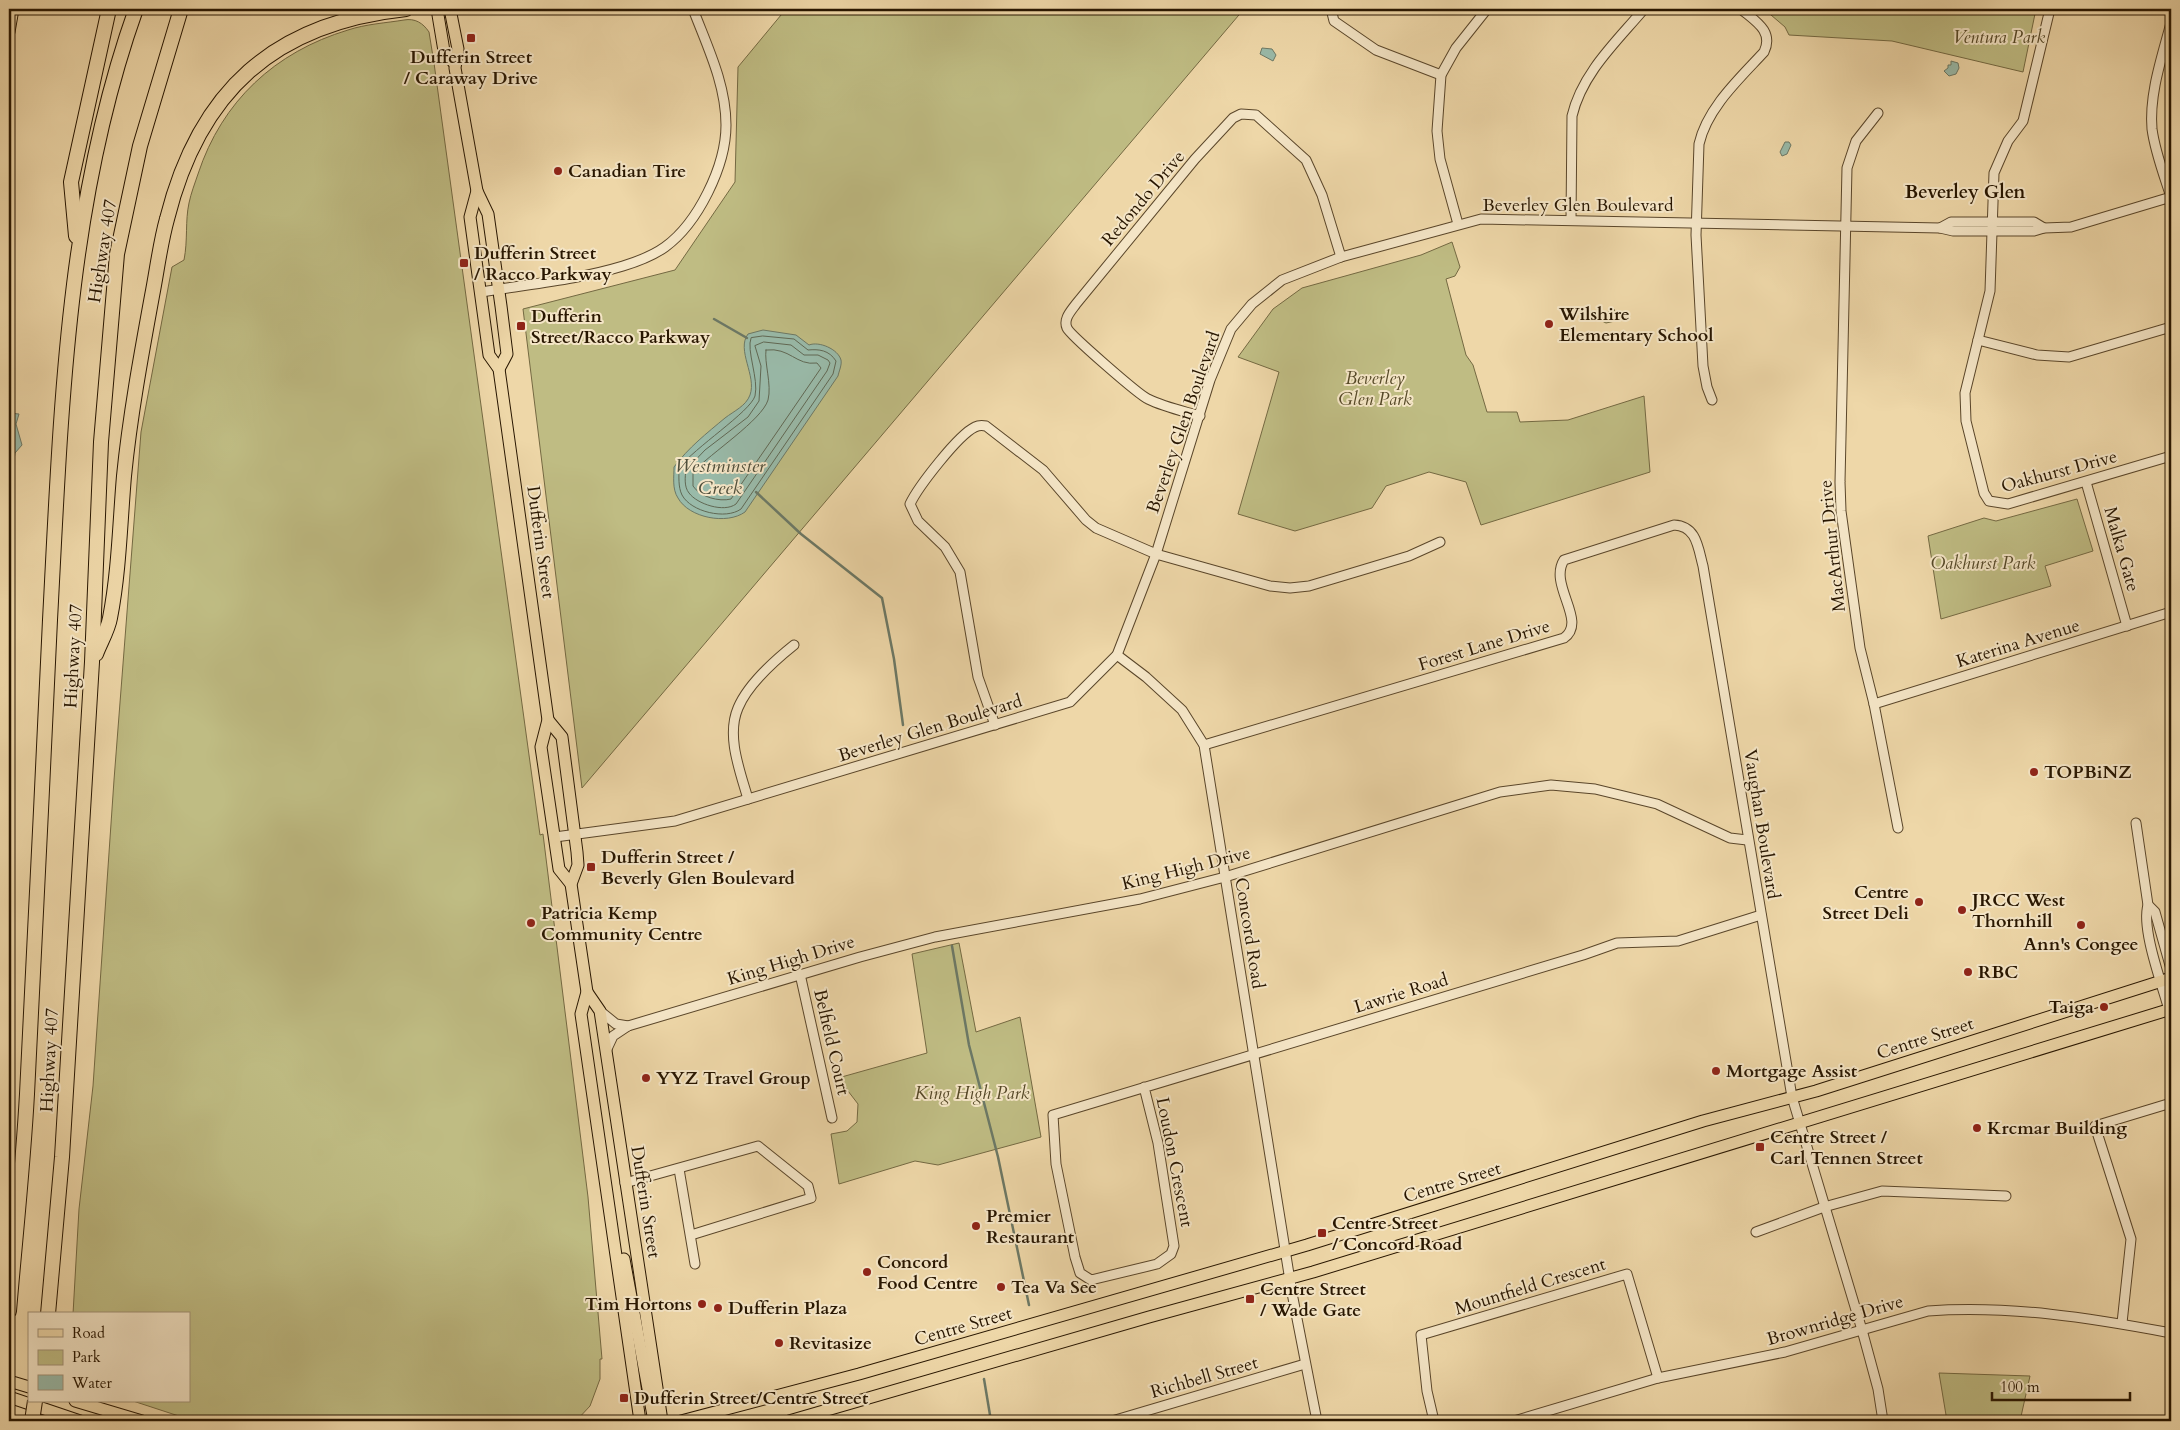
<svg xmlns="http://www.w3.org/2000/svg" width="2180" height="1430" viewBox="0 0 2180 1430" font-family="Cardo,serif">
<rect width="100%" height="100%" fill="#eed7a8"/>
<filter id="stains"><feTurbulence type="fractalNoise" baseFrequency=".004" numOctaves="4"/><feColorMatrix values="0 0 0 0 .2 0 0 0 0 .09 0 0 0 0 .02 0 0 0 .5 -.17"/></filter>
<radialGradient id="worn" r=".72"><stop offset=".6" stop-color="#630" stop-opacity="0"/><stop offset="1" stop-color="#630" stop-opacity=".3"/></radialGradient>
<g fill="#bfbc83" stroke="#746942">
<polygon points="786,9 1244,9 582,788 523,309 675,270 735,182 738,67"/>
<polygon points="1764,9 2036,9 2023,72 1892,41 1789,35 1785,27"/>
<path d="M404 20C415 18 423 23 429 32L434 63 540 835 543 834 588 1197 602 1359H600V1379L590 1406 576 1421H194L133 1401H189V1314H73L79 1209 93 1086 114 780 141 432 172 267 184 260C188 240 185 221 189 203 191 193 195 183 198 174 222 101 275 52 348 30 366 24 386 23 404 20Z"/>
<polygon points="1452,242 1460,267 1455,276 1446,279 1466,355 1473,365 1487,412 1517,412 1520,422 1568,420 1644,396 1650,472 1481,525 1466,482 1429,472 1386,486 1372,508 1295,531 1238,514 1279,372 1238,357 1273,309 1302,288 1421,255"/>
<polygon points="1614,309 1617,317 1615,321 1606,323 1602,321 1603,315"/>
<polygon points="2077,499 2093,551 2045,566 2051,586 1941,619 1928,536 1984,518 1996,521"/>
<polygon points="959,943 976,1032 1020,1017 1041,1137 938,1165 915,1161 839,1184 831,1134 847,1131 857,1122 858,1104 838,1078 927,1053 912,954"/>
<polygon points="1939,1373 2030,1376 2020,1421 1947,1421"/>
</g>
<g fill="#99baa9" stroke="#6c7865">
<polygon points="1262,48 1272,49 1276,55 1273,61 1260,54"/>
<polygon points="1951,61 1958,63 1959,68 1956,74 1949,76 1944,71 1948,68 1948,65 1951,65"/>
<polygon points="1785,142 1789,142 1791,145 1787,154 1782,156 1780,152"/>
<path d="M763 330 796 335 809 345C819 341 838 349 841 360 842 365 839 371 838 376L745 512C727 525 689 518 678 498 672 489 674 477 674 467 688 448 707 433 725 418 734 411 746 406 750 395 757 376 736 350 748 334Z"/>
<polygon points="9,413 19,414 16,424 22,445 15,453 13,467 9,467"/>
</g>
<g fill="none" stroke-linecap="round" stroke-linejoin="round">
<g stroke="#606854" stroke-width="1">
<path d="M763 336 794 339 808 350C819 349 829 350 836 361L833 374 741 509C726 520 691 512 682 495 678 487 679 476 679 468 694 448 750 412 755 396 759 379 746 350 751 338Z"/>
<path d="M764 342 791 345 804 355H818L828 360 830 363 827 371 736 504C724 513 697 504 689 493 684 487 685 477 686 470L705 450 748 417 759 401 761 366 755 346Z"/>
<path d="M766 350C790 347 796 366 817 363L821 368 731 499C719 502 700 497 693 486V472C711 453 762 420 768 400 772 385 764 362 766 350Z"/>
</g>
<g stroke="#6c7865" stroke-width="2.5">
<polyline points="714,319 747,338"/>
<polyline points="756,492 801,534 882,598 894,659 903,725"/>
<polyline points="952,946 969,1045 998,1157 1029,1305"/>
<polyline points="984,1379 991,1421"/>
</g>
<defs>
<g id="minor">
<polyline points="1331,9 1334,21 1376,50 1441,75"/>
<polyline points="2050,9 2023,121 2008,141 1994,173 1990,291 1965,393 1966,421 1984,493 1989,501 2008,504 2171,456"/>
<polyline points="1878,113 1856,141 1847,168 1840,482 1841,511 1860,648 1874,704 1898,828"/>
<path d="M2171 197C2164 175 2155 152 2152 129 2149 94 2162 57 2171 23"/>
<path d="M1571 220 1572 116C1582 73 1617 41 1644 9"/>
<polyline points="1458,224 1440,159 1437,131 1441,75 1456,48 1487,9"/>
<polyline points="1940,228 1951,222 2034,222 2044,228"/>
<path d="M482 292C529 284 577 280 623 266 636 262 654 255 665 247 698 223 726 166 726 125 726 84 707 46 693 9"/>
<polyline points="1978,340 2037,355 2069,357 2171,327"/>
<path d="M1712 400 1707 387 1703 366 1696 235 1699 144C1707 108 1740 78 1764 52 1774 31 1755 21 1741 9"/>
<path d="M1200 416C1183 411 1164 407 1148 399 1139 395 1070 335 1067 328 1063 319 1071 311 1076 304L1195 159 1233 118 1241 114 1256 115 1306 160 1322 195 1341 257"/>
<polyline points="2086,482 2127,626"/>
<polyline points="1117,655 1146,677 1182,710 1204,745 1292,1293 1317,1421"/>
<polyline points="1874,704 2171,612"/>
<path d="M995 725 978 677 960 572 945 547 918 521 910 504C918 487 958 435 975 427 979 425 981 425 986 426L1043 470 1086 520 1096 528 1156 554 1270 586 1290 588 1309 586 1409 556 1440 542"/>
<path d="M1204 745 1564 638C1588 621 1548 585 1564 560L1674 525C1697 526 1698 548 1703 566L1792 1097 1862 1330 1878 1389 1883 1421"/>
<path d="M748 799C740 771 726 736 738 708 748 684 774 661 794 645"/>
<path d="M2136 823 2148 905C2141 929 2162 984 2169 1010"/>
<polyline points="555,837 675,821 1070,702 1117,655 1156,554 1210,380 1231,329 1252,304 1282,280 1341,257 1481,219 1940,228 1953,231 2034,231 2044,228 2071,227 2171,197"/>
<polyline points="2148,905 2155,912 2171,969"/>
<polyline points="800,974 832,1118"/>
<polyline points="600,1011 616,1024 628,1026"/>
<polyline points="606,1051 613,1036 628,1026 860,957 935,937 1140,899 1225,877 1500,792 1551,785 1595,789 1657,804 1730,838 1747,840"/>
<polyline points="1144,1087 1158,1143 1174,1246 1171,1254 1157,1264 1091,1280 1080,1273 1075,1257 1056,1164 1053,1115 1583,955 1617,943 1678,941 1761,915"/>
<polyline points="679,1169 695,1264"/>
<polyline points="625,1183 758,1146 808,1186 811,1198 691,1235"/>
<polyline points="1756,1232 1824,1207 1882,1191 2006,1196"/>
<polyline points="2122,1323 2131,1239 2095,1126 2171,1103"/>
<polyline points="1112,1421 1305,1364"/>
<polyline points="1434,1421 1427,1391 1421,1335 1627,1274 1658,1378"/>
<path d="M1514 1421 1658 1378 1785 1352 1928 1311C2010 1305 2091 1318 2171 1333"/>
</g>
<g id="major">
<polyline points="437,9 444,51 454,63"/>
<polyline points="450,9 458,49 455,68 477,191 488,214 501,306 507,354 499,369"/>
<polyline points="9,32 13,9"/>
<polyline points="477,191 470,217 489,355 499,369 548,720 541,747 559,869 571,884"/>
<polyline points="548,720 562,737 577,852 578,865 571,884 587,992 581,1014 640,1421"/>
<polyline points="587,992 600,1011 662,1421"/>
<polyline points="624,1259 654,1421"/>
<polyline points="9,1381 29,1387"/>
<polyline points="9,1397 80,1421"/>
<polyline points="75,1401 142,1421"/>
<polyline points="681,1421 859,1374 1307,1245 1703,1121 1816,1091 2171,978"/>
<polyline points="789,1421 1149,1317 1313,1272 2171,1009"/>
</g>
<g id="highway">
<polyline points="76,236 71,182 109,9"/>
<path d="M96 654C100 643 108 630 110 618 119 572 120 523 124 476 130 416 141 356 152 296 157 271 160 244 167 219 199 91 274 23 406 9"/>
<path d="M9 1311C15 1239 23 1167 27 1094 36 936 42 778 50 620 61 415 66 205 136 9"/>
<polyline points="48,1314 62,1157 92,662 101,442 117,254 140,146 181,9"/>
</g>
</defs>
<use href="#minor" stroke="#5a462a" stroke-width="11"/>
<use href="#major" stroke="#281600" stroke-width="13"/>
<use href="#highway" stroke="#281600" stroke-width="16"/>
<use href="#minor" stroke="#f4e5c6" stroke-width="9"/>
<use href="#major" stroke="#eed7a8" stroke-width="11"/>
<use href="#highway" stroke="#eed7a8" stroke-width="14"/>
<defs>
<polyline id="highway-bridge" points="32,1421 35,1401"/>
</defs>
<use href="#highway-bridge" stroke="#281600" stroke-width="16" stroke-linecap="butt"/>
<use href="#highway-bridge" stroke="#eed7a8" stroke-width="14"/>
</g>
<g fill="#8f2418" stroke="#f4e5c6" stroke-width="2">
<rect x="466" y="33" width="10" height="10" rx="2.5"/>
<circle cx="558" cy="171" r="5"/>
<rect x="459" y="258" width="10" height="10" rx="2.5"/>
<circle cx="1549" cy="324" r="5"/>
<rect x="516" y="321" width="10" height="10" rx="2.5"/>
<circle cx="2034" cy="772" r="5"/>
<rect x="586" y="862" width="10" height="10" rx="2.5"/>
<circle cx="1919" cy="902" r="5"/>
<circle cx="1962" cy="910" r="5"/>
<circle cx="531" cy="923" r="5"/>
<circle cx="2081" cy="925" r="5"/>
<circle cx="1968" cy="972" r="5"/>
<circle cx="2104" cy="1007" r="5"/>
<circle cx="1716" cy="1071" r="5"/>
<circle cx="646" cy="1078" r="5"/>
<circle cx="1977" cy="1128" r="5"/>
<rect x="1755" y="1142" width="10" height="10" rx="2.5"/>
<circle cx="976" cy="1226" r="5"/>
<rect x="1317" y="1228" width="10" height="10" rx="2.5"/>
<circle cx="867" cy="1272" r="5"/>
<circle cx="1001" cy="1287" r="5"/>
<rect x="1245" y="1294" width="10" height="10" rx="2.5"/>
<circle cx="702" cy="1304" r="5"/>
<circle cx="718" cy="1308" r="5"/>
<circle cx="779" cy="1343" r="5"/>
<rect x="619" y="1393" width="10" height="10" rx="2.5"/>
</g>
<g text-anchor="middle" stroke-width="4" stroke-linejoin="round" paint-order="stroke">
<g font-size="18" font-style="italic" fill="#554827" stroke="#f4e5c6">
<text x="1999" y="43">Ventura Park</text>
<text x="1375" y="384">Beverley<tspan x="1375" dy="21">Glen Park</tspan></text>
<text x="1983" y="569">Oakhurst Park</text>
<text x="972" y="1099">King High Park</text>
</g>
<g font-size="18" font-weight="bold" fill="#281600" stroke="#f4e5c6" text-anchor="start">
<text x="471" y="63" text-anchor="middle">Dufferin Street<tspan x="471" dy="21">/ Caraway Drive</tspan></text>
<text x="568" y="177">Canadian Tire</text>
<text x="474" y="259">Dufferin Street<tspan x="474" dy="21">/ Racco Parkway</tspan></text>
<text x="1559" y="320">Wilshire<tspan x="1559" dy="21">Elementary School</tspan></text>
<text x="531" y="322">Dufferin<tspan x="531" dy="21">Street/Racco Parkway</tspan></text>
<text x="2044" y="778">TOPBiNZ</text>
<text x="601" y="863">Dufferin Street /<tspan x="601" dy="21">Beverly Glen Boulevard</tspan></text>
<text x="1909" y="898" text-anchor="end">Centre<tspan x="1909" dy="21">Street Deli</tspan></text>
<text x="1972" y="906">JRCC West<tspan x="1972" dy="21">Thornhill</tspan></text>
<text x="541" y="919">Patricia Kemp<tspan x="541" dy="21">Community Centre</tspan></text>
<text x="2081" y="950" text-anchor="middle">Ann's Congee</text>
<text x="1978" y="978">RBC</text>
<text x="2094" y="1013" text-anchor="end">Taiga</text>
<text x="1726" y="1077">Mortgage Assist</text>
<text x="656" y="1084">YYZ Travel Group</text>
<text x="1987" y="1134">Krcmar Building</text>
<text x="1770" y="1143">Centre Street /<tspan x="1770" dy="21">Carl Tennen Street</tspan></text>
<text x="986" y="1222">Premier<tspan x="986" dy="21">Restaurant</tspan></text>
<text x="1332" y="1229">Centre Street<tspan x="1332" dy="21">/ Concord Road</tspan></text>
<text x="877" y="1268">Concord<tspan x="877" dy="21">Food Centre</tspan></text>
<text x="1011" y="1293">Tea Va See</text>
<text x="1260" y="1295">Centre Street<tspan x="1260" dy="21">/ Wade Gate</tspan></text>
<text x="692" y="1310" text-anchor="end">Tim Hortons</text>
<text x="728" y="1314">Dufferin Plaza</text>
<text x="789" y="1349">Revitasize</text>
<text x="634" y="1404">Dufferin Street/Centre Street</text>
</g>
<g font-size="18" fill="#281600" stroke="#f4e5c6">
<text transform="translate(1143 198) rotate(-50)" y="6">Redondo Drive</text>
<text x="1578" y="211">Beverley Glen Boulevard</text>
<text transform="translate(102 251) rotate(-81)" y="6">Highway 407</text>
<text transform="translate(1183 422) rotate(-71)" y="6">Beverley Glen Boulevard</text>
<text transform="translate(2059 471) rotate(-15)" y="6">Oakhurst Drive</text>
<text transform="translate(541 542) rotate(82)" y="6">Dufferin Street</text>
<text transform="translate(1832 546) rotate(-96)" y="6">MacArthur Drive</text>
<text transform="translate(2122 549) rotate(74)" y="6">Malka Gate</text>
<text transform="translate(2018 643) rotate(-17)" y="6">Katerina Avenue</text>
<text transform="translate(1484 645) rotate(-17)" y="6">Forest Lane Drive</text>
<text transform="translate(73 656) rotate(-87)" y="6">Highway 407</text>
<text transform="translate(930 728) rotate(-17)" y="6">Beverley Glen Boulevard</text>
<text transform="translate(1762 824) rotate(81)" y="6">Vaughan Boulevard</text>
<text transform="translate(1186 868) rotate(-14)" y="6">King High Drive</text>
<text transform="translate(1250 933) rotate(81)" y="6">Concord Road</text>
<text transform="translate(791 960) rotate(-17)" y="6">King High Drive</text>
<text transform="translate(1401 993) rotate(-17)" y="6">Lawrie Road</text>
<text transform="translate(1925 1038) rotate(-18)" y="6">Centre Street</text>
<text transform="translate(832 1042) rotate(77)" y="6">Belfield Court</text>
<text transform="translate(49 1060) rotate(-87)" y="6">Highway 407</text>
<text transform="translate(1175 1162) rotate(79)" y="6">Loudon Crescent</text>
<text transform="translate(1452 1182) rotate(-17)" y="6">Centre Street</text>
<text transform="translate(646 1202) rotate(81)" y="6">Dufferin Street</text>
<text transform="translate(1530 1286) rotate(-17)" y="6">Mountfield Crescent</text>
<text transform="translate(1835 1320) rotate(-16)" y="6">Brownridge Drive</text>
<text transform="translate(963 1326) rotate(-16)" y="6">Centre Street</text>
<text transform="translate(1204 1377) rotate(-16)" y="6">Richbell Street</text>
</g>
<g font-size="19" font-weight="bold" fill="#281600" stroke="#f4e5c6">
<text x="1965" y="198">Beverley Glen</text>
</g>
<g font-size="19" font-style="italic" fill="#504f3b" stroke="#f4e5c6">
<text x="720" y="472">Westminster<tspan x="720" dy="22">Creek</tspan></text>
</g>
</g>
<rect width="2180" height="1430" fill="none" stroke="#eed7a8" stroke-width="30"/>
<rect x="10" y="10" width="2160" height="1410" fill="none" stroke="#281600" stroke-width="2.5"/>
<rect x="15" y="15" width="2150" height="1400" fill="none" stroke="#281600"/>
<rect x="28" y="1312" width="162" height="90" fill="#f4e5c6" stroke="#a29277"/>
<rect x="38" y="1329" width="25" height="8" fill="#eed7a8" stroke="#a29277"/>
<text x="72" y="1338" font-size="15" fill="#281600">Road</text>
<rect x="38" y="1350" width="25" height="15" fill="#bfbc83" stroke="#a29277"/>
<text x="72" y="1362" font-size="15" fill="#281600">Park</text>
<rect x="38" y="1375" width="25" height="15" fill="#99baa9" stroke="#a29277"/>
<text x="72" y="1388" font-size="15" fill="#281600">Water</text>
<path d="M1992 1392v8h138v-8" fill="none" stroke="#281600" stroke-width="2.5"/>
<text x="2000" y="1392" font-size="15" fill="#281600" stroke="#f4e5c6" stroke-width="4" paint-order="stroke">100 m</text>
<rect width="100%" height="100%" filter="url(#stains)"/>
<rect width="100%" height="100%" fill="url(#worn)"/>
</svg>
